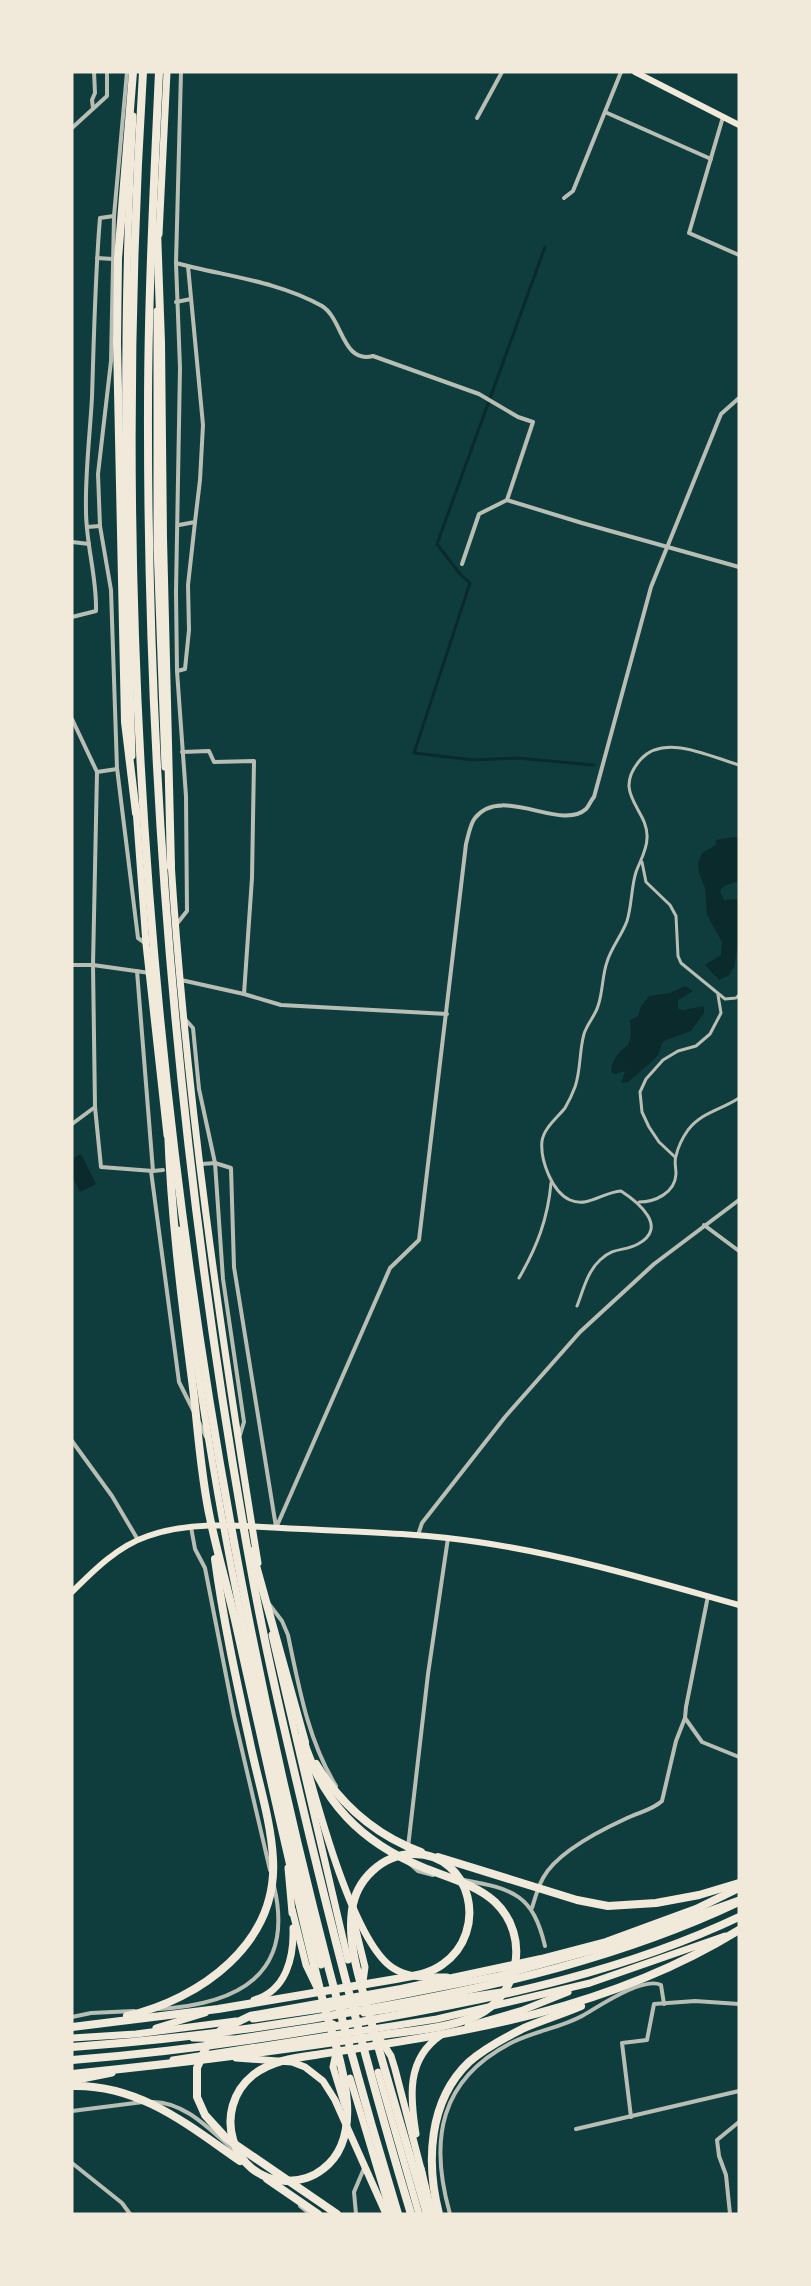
<svg xmlns="http://www.w3.org/2000/svg" width="811" height="2286" viewBox="0 0 811 2286" font-family="Rubik,sans-serif">
<rect width="100%" height="100%" fill="#0f3d3e"/>
<g fill="#0a2a2b">
<polygon points="734,837 739,838 739,881 724,886 720,891 724,900 739,899 739,939 734,967 729,975 719,980 705,965 721,955 722,942 707,915 705,888 699,873 698,864 702,853 716,845 716,840"/>
<path d="M685 986 693 991 678 1000V1009L683 1010 704 1006V1013L691 1031 666 1040 662 1043 658 1055 648 1065 628 1082 621 1083 625 1071 615 1074 611 1072C612 1060 619 1051 628 1045L631 1035 630 1020 638 1016 641 1006 649 996 670 993Z"/>
<polygon points="81,1154 96,1184 80,1192 72,1176 72,1159"/>
</g>
<g fill="none" stroke-linecap="round" stroke-linejoin="round">
<polyline stroke="#0a2a2b" stroke-width="3" points="545,247 437,544 460,574 470,583 414,753 473,760 517,758 594,765"/>
<g stroke="#b8beb3" stroke-width="3">
<polyline points="642,862 646,882 670,905 676,916 678,956 681,963 725,999 736,998 739,995"/>
<polyline points="675,1157 659,1142 649,1127 642,1112 640,1092 646,1079 663,1060 678,1051 696,1046 710,1034 721,1013 718,995"/>
<path d="M639 1202C655 1202 675 1193 676 1174 676 1168 674 1161 676 1156 678 1147 683 1137 688 1130 702 1112 721 1110 739 1098"/>
<path d="M519 1278C537 1247 548 1218 551 1183"/>
<path d="M577 1306C583 1291 587 1272 600 1260 615 1246 624 1252 638 1244 669 1227 638 1202 621 1191 603 1192 588 1208 570 1200 552 1192 540 1160 542 1141 544 1128 557 1118 565 1108 569 1101 572 1095 575 1087 581 1070 579 1052 584 1034 587 1024 595 1016 598 1006 603 992 602 976 607 962 611 948 622 935 627 921 632 905 631 888 636 872 640 861 647 850 647 838 649 809 610 794 641 759 665 733 711 757 739 765"/>
</g>
<g stroke="#b8beb3" stroke-width="4">
<polyline points="127,72 114,216 111,361 98,474 100,526 111,590 117,768 138,938 145,943"/>
<polyline points="93,108 92,100 95,93 94,72"/>
<polyline points="605,112 711,159"/>
<polyline points="723,117 689,233 739,255"/>
<polyline points="477,118 502,72"/>
<polyline points="72,128 107,96 107,72"/>
<polyline points="564,198 573,191 621,72"/>
<polyline points="97,258 113,259"/>
<path d="M176 263C224 276 278 281 322 306 343 319 342 364 373 356L479 394 518 417 533 422 507 500 479 514 462 564"/>
<polyline points="176,302 191,299"/>
<polyline points="507,500 582,523 739,567"/>
<polyline points="179,525 195,522 200,480 203,425 188,266"/>
<polyline points="87,527 100,526"/>
<polyline points="72,542 89,544"/>
<path d="M72 617 96 611C97 577 86 545 86 511 85 473 90 435 92 397 94 337 95 277 100 218L114 216"/>
<polyline points="177,671 185,669 189,630 188,585 195,522"/>
<polyline points="72,719 97,772 93,965 95,1107 101,1167 153,1171 163,1170"/>
<polyline points="182,752 209,751 214,762 254,761 252,878 244,994"/>
<polyline points="97,772 117,769"/>
<polyline points="176,925 187,911 186,796 177,671 176,592 180,368 176,263 181,72"/>
<polyline points="72,965 93,965 150,973"/>
<polyline points="137,971 153,1171"/>
<polyline points="181,980 244,994 281,1005 447,1014"/>
<polyline points="184,1018 193,1028 199,1089 215,1163 223,1279 244,1422 240,1435"/>
<polyline points="72,1124 95,1107"/>
<polyline points="202,1164 215,1163 231,1168 234,1267 276,1527"/>
<polyline points="151,1171 179,1382 193,1410"/>
<polyline points="704,1225 739,1251"/>
<polyline points="199,1422 206,1437"/>
<polyline points="72,1441 112,1496 138,1540"/>
<polyline points="191,1527 195,1549 205,1568 234,1716 270,1870"/>
<path d="M276 1528 390 1268 419 1240 466 844C468 837 470 824 475 818 501 784 561 832 586 809 589 806 591 800 594 797L651 587 721 414 739 398"/>
<polyline points="418,1535 422,1523 505,1417 580,1332 654,1264 739,1200"/>
<polyline points="708,1596 686,1707 685,1718 702,1742 739,1757"/>
<path d="M269 1604 282 1621 288 1635C299 1688 308 1740 336 1786"/>
<polyline points="407,1856 428,1674 448,1538"/>
<polyline points="409,1863 418,1871 433,1875"/>
<path d="M464 1880C514 1889 533 1895 545 1946"/>
<path d="M532 1908C535 1898 538 1887 543 1878 557 1852 599 1831 625 1819 638 1812 651 1811 662 1801L676 1741 685 1718"/>
<path d="M159 2009C238 2004 295 1975 274 1886"/>
<polyline points="72,2017 91,2013 134,2011"/>
<path d="M150 2102C185 2100 213 2133 237 2153"/>
<polyline points="72,2111 143,2102"/>
<polyline points="631,2117 622,2043 647,2040 654,2004 695,2001 739,2004"/>
<polyline points="576,2129 739,2091"/>
<polyline points="72,2163 122,2203 130,2214"/>
<polyline points="300,2206 310,2214"/>
<polyline points="356,2214 354,2192 365,2166"/>
<path d="M450 2214C429 2140 439 2079 513 2042 535 2031 560 2028 582 2016 598 2007 643 1976 661 1985L664 2004"/>
<polyline points="730,2214 726,2175 719,2156 717,2140 739,2122"/>
</g>
<g stroke="#f1e9da" stroke-width="6">
<polyline points="635,72 739,125"/>
<path d="M72 1592C94 1570 118 1546 148 1536 197 1519 251 1527 302 1529 360 1532 420 1533 478 1542 567 1555 653 1581 739 1605"/>
</g>
<g stroke="#f1e9da" stroke-width="7">
<polyline points="159,234 167,72"/>
<polyline points="157,311 157,546 165,767"/>
<path d="M132 756C126 543 121 330 133 116"/>
<polyline points="136,809 146,944 167,1135"/>
<path d="M171 862C186 1097 220 1330 258 1563"/>
<path d="M178 1230C193 1344 210 1458 232 1571 258 1703 289 1834 321 1965"/>
<polyline points="272,1635 348,1960"/>
<path d="M299 1738C313 1789 351 1941 393 1968 410 1979 428 1977 447 1977"/>
<polyline points="288,1868 292,1913"/>
<polyline points="292,1909 306,1965 320,1994"/>
<polyline points="353,1918 365,1967 362,1989"/>
<path d="M254 2000C286 1991 294 1958 293 1928"/>
<polyline points="364,2013 501,1992"/>
<polyline points="253,2019 355,2004 498,1976 616,1944 739,1900"/>
<polyline points="468,2026 523,2010 568,1992"/>
<polyline points="156,2028 205,2013"/>
<polyline points="72,2038 136,2034 236,2021"/>
<polyline points="193,2038 235,2039 333,2024"/>
<polyline points="382,2042 391,2056 395,2069 422,2173"/>
<polyline points="337,2048 333,2067 345,2106"/>
<polyline points="236,2058 292,2062 305,2067 323,2081 335,2100 386,2214"/>
<polyline points="173,2060 437,2019 590,1983 725,1936"/>
<polyline points="378,2072 419,2214"/>
<polyline points="350,2078 391,2214"/>
<polyline points="72,2081 112,2073"/>
<path d="M416 2134C410 2097 406 2059 441 2035"/>
<polyline points="421,2168 432,2214"/>
</g>
<g stroke="#f1e9da" stroke-width="8">
<polyline points="133,72 118,259 117,343 125,722 136,813"/>
<path d="M143 72C98 792 188 1524 398 2214"/>
<path d="M159 72C154 184 148 297 148 410 147 794 181 1180 249 1558 266 1655 289 1750 312 1846 342 1969 374 2092 411 2214"/>
<polyline points="157,230 161,342 163,538 171,867"/>
<path d="M168 1129C171 1213 181 1296 192 1380 198 1426 200 1472 210 1518 217 1552 227 1586 235 1620 256 1713 276 1806 298 1898 306 1932 314 1967 323 2001 335 2047 371 2133 323 2169 313 2177 300 2181 286 2181 231 2179 211 2109 253 2075 271 2061 293 2058 315 2055 465 2032 607 2011 739 1930"/>
<polyline points="252,1551 305,1742"/>
<path d="M316 1764C341 1805 375 1835 421 1852"/>
<polyline points="438,1857 577,1900 608,1906 656,1903 699,1895 739,1883"/>
<path d="M127 2016C200 1999 278 1944 273 1859 271 1819 257 1778 249 1738 236 1679 223 1619 215 1559"/>
<path d="M72 2027 218 2009 396 1979C412 1976 430 1974 443 1964 489 1932 472 1854 414 1854 382 1854 356 1880 352 1910 347 1946 361 1983 370 2017 388 2083 408 2149 427 2214"/>
<path d="M72 2047C172 2040 271 2027 369 2009 495 1987 623 1957 739 1902"/>
<path d="M72 2060C176 2052 279 2037 382 2018 503 1997 627 1970 739 1917"/>
<path d="M72 2074C171 2064 270 2052 369 2037 403 2031 444 2030 476 2016 519 1996 531 1936 495 1902 475 1884 446 1877 422 1867 361 1842 322 1802 303 1739"/>
<path d="M72 2086C139 2084 188 2125 240 2161"/>
<polyline points="267,2179 318,2214"/>
<polyline points="337,2214 226,2138 205,2115 197,2097 197,2068 208,2043 221,2030 250,2016 401,1989 541,1959 606,1942 696,1909 739,1888"/>
<path d="M439 2214C426 2163 428 2101 469 2062 485 2048 506 2037 524 2028 543 2020 562 2014 581 2006"/>
</g>
</g>
<rect width="811" height="2286" fill="none" stroke="#f1e9da" stroke-width="147"/>
</svg>
